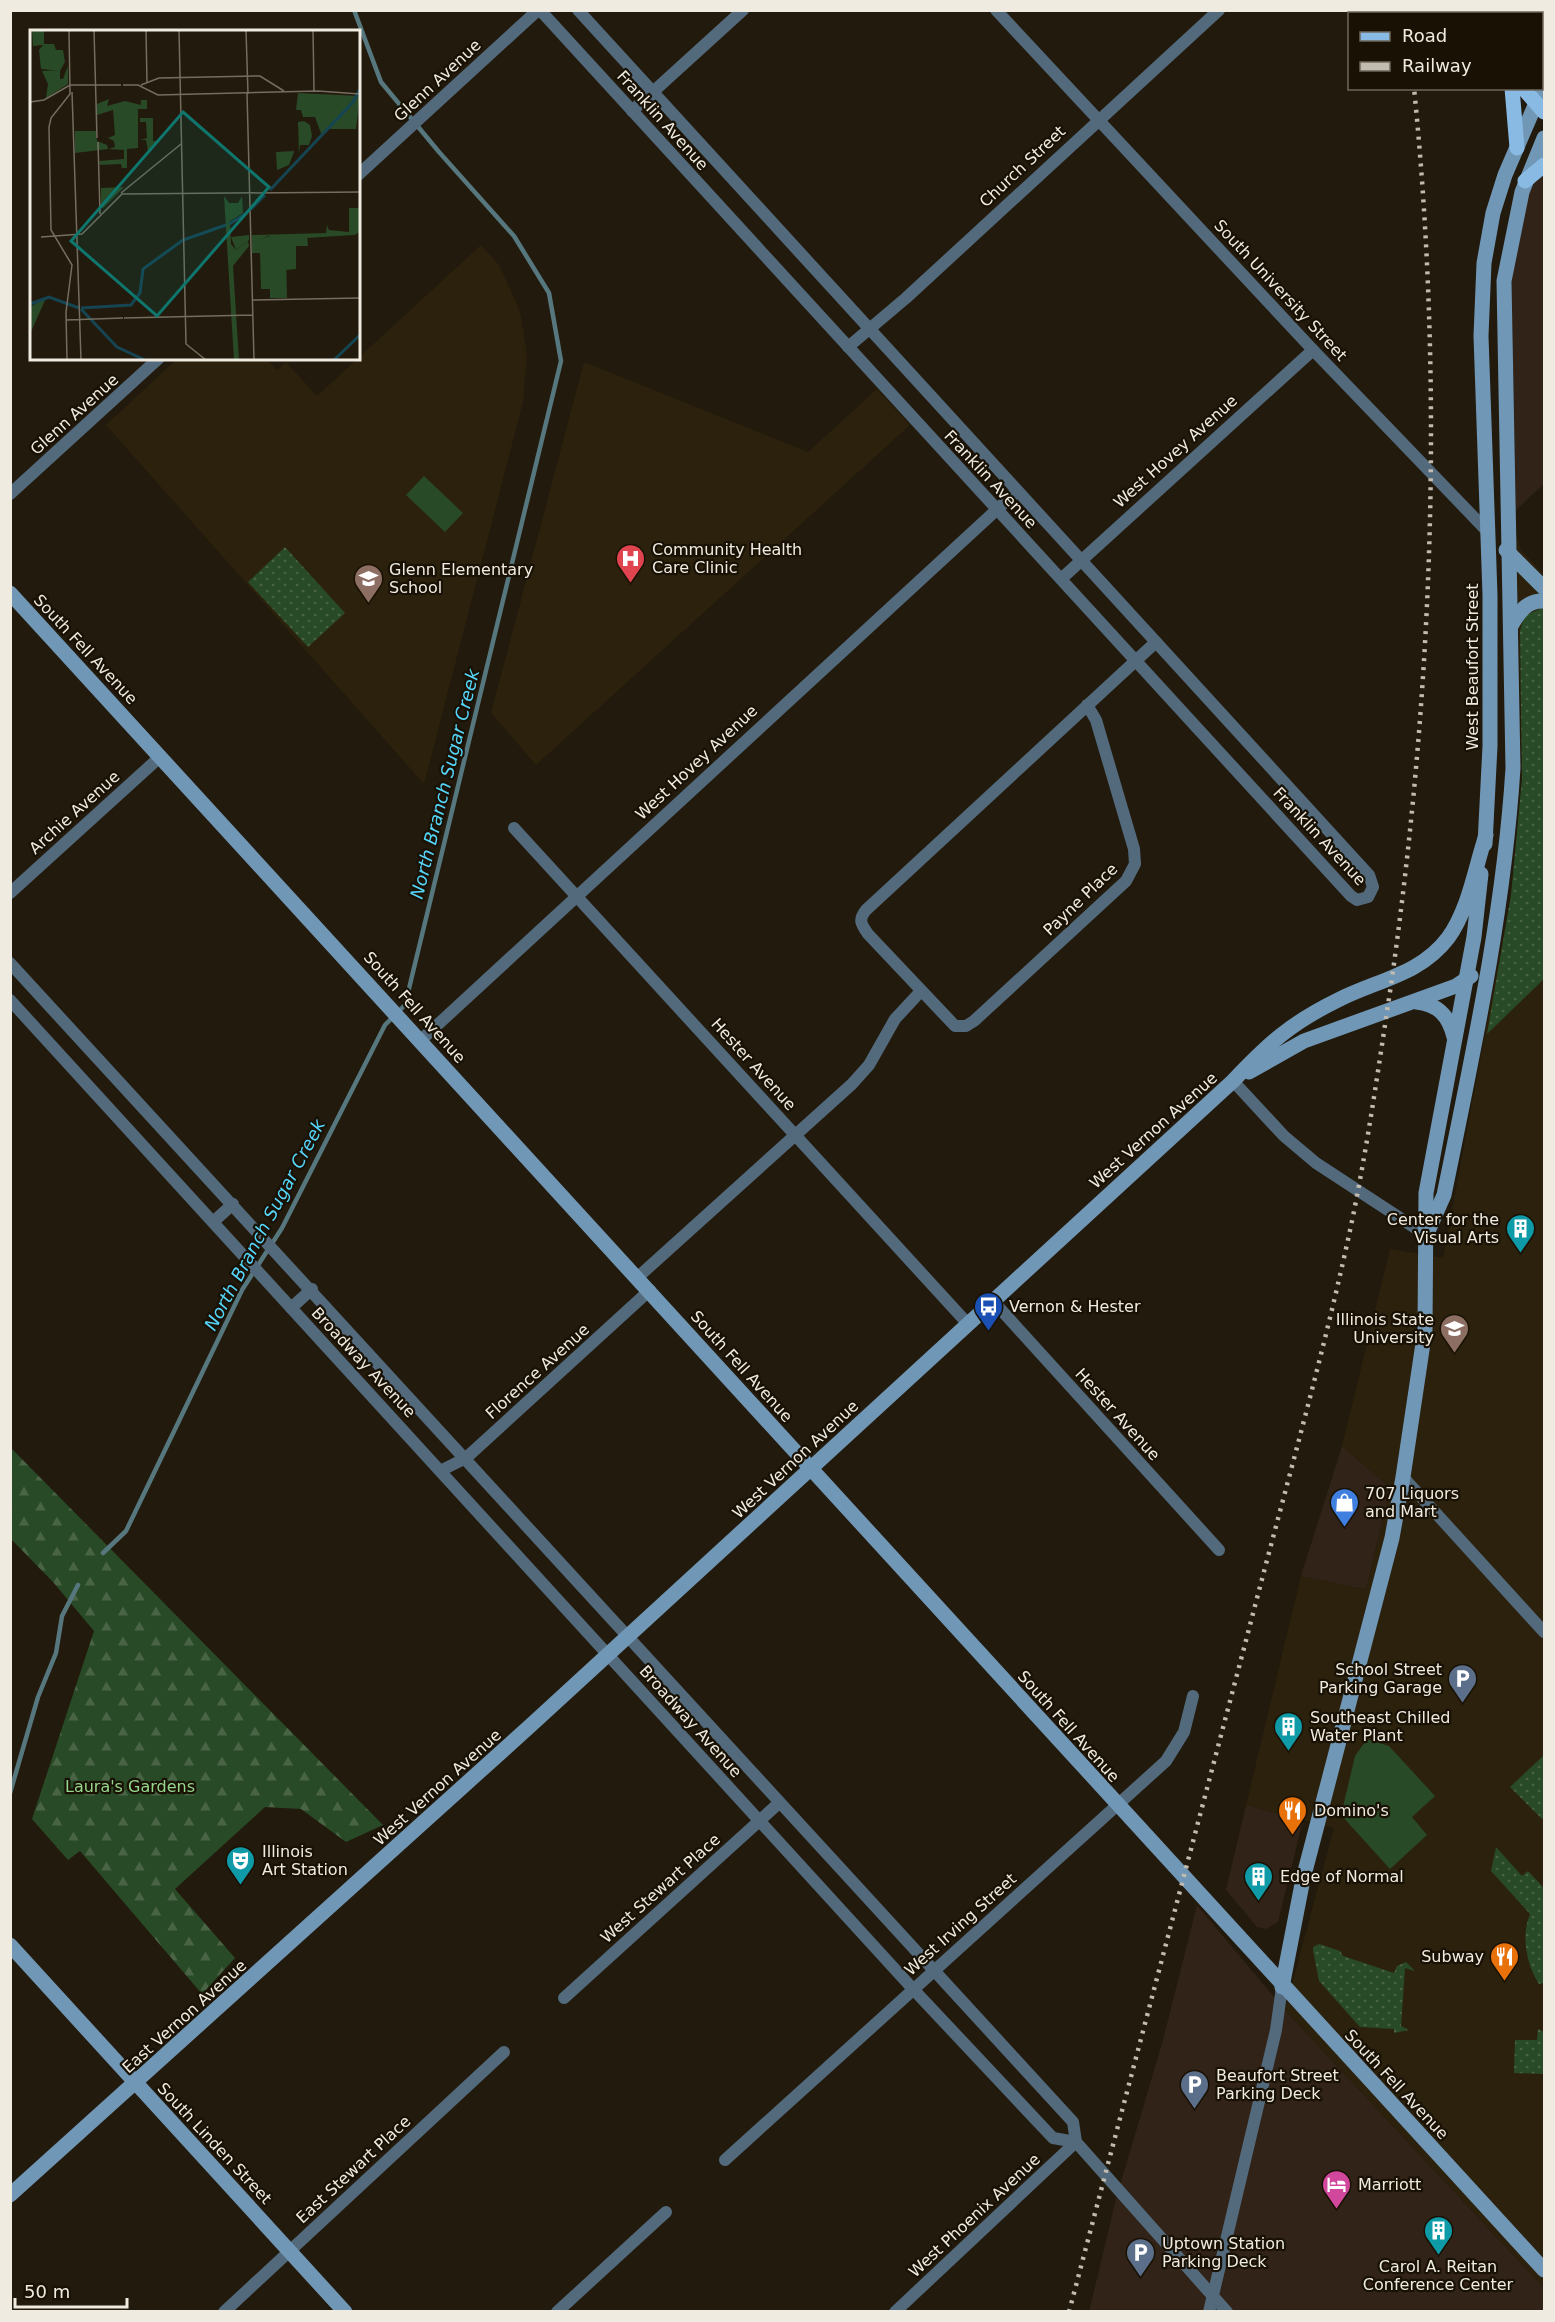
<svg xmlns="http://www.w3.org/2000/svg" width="1555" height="2322" viewBox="0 0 1555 2322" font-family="'DejaVu Sans',sans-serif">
<defs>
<pattern id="grass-dots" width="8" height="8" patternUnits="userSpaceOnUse" patternTransform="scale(1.5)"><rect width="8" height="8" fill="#294a26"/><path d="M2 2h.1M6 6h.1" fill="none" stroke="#486445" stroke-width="1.8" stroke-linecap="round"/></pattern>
<pattern id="forest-firs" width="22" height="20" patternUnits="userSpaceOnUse" patternTransform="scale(1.5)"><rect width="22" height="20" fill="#294a26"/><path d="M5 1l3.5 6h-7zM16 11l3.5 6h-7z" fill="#486445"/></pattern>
</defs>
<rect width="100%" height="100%" fill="#221a0c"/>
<g fill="#312317">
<polygon points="1465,11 1544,11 1544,97 1537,89 1542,88 1542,14 1468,14"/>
<polygon points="1544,162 1544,484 1516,510 1511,269 1526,201"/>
<polygon points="1342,1446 1385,1483 1391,1484 1366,1590 1301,1576"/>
<polygon points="1246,1805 1303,1820 1278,1922 1266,1929 1257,1927 1226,1890"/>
<polygon points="1197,1905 1285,2010 1544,2288 1544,2311 1089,2312 1116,2199 1163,2040"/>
</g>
<g fill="#2b210c">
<polygon points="481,245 499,265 520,311 527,355 523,402 424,784 106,425 177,359 267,359 277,370 286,362 317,396"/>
<polygon points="584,362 808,452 877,389 910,425 536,765 491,713"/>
<polygon points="1516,535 1521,550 1544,574 1544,2288 1285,2010 1334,1828 1246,1805 1301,1576 1366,1590 1391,1484 1385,1483 1342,1446 1390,1249 1443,1258 1511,895 1522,779"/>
</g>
<g fill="url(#grass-dots)">
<polygon points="285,547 345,613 308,647 248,582"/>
<polygon points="1544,607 1544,979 1487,1034 1511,895 1522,779 1520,631 1524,616"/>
<polygon points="1544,1755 1544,1817 1542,1819 1510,1787"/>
<path d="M1496 1847 1522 1876 1528 1871 1544 1888V1983L1539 1984C1526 1964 1521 1935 1530 1914L1491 1871Z"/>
<polygon points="1319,1944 1340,1951 1343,1956 1394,1973 1397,1966 1406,1962 1415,1971 1405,1968 1401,2026 1409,2030 1394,2033 1394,2029 1360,2027 1319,1981 1313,1950 1313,1947"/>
<polygon points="1538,2029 1544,2032 1544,2074 1514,2073 1515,2040 1537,2040"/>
</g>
<polygon fill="url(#forest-firs)" points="11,1448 383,1825 346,1842 301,1809 265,1807 175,1889 235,1958 202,1994 80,1851 68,1860 32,1819 94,1631 53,1582 11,1539"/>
<g fill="#294a26">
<polygon points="424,476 463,513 445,532 406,495"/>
<polygon points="1367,1739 1389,1746 1435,1796 1412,1817 1427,1835 1390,1869 1341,1815 1355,1756"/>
</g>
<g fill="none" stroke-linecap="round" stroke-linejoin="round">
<g stroke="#57777e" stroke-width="4.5">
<polyline points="103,1553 126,1531 242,1290 282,1228 385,1025 405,1005 561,361 549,293 514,236 439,152 381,82 354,10"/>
<polyline points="10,1793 38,1697 56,1653 62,1616 78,1585"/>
</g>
<g stroke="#536a7d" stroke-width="12">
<polyline points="540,10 1351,896 1357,900 1368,897 1373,887 1369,875 578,10"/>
<polyline points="996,10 1313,350 1489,533"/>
<polyline points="632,111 743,10"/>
<polyline points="358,175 538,10"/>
<polyline points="848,347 906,298 1219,10"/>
<polyline points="10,494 159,358"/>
<polyline points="1061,579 1313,350"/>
<path d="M1087 705 1096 720 1134 849 1135 864 1126 881 974 1021 966 1026H955L868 934C861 924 858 920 866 910L1156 642"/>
<polyline points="514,828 968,1324"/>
<polyline points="10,893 161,756"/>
<polyline points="10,963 1073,2122 1076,2142 1227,2312"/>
<polyline points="10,1000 913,1989 1053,2138 1076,2142"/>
<polyline points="421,1040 1017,491"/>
<polyline points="1233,1081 1284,1136 1316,1163 1426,1235"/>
<polyline points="213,1222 233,1204"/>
<polyline points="638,1277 852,1084 869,1065 895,1019 921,991"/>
<polyline points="993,1301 1219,1550"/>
<polyline points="291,1308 312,1289"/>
<polyline points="442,1470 466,1458 650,1290"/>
<polyline points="1403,1477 1544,1632"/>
<polyline points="564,1998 779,1803"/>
<polyline points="725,2160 1166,1761 1184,1732 1193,1696"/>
<polyline points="224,2312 504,2052"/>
<polyline points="557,2312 666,2212"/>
<polyline points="895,2312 1076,2142"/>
<polyline points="1209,2312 1276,2030 1282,1987"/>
</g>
<g stroke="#7197b6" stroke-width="15">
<polyline points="1506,550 1544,588"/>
<path d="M10 593C522 1152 1031 1713 1544 2270"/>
<path d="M1511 626C1519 612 1527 600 1544 601"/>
<polyline points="1485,844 1490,746 1490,595 1481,336 1484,263 1493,213 1505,175 1536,103 1544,92"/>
<path d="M1416 1002C1438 1004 1449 1016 1454 1037"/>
<polyline points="1249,1072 1304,1041 1456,986 1471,976"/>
<path d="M1429 1229 1444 1195C1473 1053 1504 912 1513 768L1504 281 1522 192 1544 138"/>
<polyline points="10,1945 345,2312"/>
<polyline points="1282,1987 1303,1879 1392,1538 1403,1477 1425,1330 1426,1193 1474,937 1481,874"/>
<path d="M10 2195 530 1726 1233 1081C1269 1043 1291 1023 1338 1000 1377 980 1420 975 1448 938 1469 909 1475 868 1486 835"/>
</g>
<g stroke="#89bae3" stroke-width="15">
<polyline points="1450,10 1453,14"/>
<polyline points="1512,88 1517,148"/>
<polyline points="1523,88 1544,112"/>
<polyline points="1525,181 1544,165"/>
</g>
<g stroke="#c1bbb0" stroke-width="4.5" stroke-dasharray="3 6" stroke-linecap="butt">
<polyline points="1405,10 1405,14"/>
<path d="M1069 2312C1129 2084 1189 1857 1249 1629 1284 1493 1323 1358 1352 1221 1368 1143 1379 1064 1391 985 1433 689 1444 386 1414 88"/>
</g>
</g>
<defs>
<symbol id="hospital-pin" viewBox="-11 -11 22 30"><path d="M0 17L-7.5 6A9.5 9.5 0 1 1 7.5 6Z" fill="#e0444e" stroke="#181104"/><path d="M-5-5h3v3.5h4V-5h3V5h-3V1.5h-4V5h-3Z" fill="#fff"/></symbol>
<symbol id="school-pin" viewBox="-11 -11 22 30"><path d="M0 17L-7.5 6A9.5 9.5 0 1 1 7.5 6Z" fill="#8d6e63" stroke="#181104"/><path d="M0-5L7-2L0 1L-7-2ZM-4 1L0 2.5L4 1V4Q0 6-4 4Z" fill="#fff"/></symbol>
<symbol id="building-pin" viewBox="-11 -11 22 30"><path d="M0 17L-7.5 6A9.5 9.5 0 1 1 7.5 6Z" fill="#0f9aa8" stroke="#181104"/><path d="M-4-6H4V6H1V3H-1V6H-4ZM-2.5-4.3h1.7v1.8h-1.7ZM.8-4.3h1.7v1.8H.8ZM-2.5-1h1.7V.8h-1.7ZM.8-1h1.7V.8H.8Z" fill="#fff"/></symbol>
<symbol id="bus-pin" viewBox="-11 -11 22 30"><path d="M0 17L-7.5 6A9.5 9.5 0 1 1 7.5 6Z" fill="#1a4fb4" stroke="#181104"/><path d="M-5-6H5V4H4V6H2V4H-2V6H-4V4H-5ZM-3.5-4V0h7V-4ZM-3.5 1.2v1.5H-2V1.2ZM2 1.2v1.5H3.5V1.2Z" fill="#fff"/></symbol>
<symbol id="university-pin" viewBox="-11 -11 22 30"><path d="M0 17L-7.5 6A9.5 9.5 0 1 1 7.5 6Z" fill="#8d6e63" stroke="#181104"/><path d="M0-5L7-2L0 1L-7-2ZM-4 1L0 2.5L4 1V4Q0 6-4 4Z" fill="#fff"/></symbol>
<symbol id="shop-pin" viewBox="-11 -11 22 30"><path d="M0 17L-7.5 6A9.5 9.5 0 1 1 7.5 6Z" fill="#3f7fe0" stroke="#181104"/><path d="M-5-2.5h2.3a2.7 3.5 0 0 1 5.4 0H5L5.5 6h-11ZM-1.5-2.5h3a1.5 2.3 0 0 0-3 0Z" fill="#fff"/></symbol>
<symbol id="parking-pin" viewBox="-11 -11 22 30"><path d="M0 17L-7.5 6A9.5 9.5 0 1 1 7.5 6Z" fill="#5c6f8a" stroke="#181104"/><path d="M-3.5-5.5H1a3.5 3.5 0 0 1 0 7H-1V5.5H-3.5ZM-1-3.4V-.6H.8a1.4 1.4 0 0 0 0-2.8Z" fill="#fff"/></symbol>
<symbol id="restaurant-pin" viewBox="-11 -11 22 30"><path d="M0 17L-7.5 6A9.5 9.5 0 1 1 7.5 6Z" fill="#e8710a" stroke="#181104"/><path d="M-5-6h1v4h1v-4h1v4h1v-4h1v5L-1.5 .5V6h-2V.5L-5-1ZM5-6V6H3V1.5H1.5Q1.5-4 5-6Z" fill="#fff"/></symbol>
<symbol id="theatre-pin" viewBox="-11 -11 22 30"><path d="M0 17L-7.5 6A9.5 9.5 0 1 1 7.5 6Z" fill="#0f9aa8" stroke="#181104"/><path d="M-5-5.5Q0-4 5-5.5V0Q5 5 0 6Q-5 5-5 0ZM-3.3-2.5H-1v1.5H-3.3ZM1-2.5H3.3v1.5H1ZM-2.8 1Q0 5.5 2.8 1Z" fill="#fff"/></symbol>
<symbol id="hotel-pin" viewBox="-11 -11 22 30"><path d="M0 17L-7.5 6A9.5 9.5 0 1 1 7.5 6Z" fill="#d1479c" stroke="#181104"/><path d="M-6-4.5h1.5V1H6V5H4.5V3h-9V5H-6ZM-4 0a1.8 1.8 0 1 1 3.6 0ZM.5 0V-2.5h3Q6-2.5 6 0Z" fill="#fff"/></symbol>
</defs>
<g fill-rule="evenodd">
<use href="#hospital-pin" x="614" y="542" width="33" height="45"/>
<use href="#school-pin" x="352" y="562" width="33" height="45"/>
<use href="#building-pin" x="1504" y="1212" width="33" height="45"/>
<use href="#bus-pin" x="972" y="1290" width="33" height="45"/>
<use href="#university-pin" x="1438" y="1312" width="33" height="45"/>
<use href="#shop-pin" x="1328" y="1486" width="33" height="45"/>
<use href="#parking-pin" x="1446" y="1662" width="33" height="45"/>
<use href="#building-pin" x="1272" y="1710" width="33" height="45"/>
<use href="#restaurant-pin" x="1276" y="1794" width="33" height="45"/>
<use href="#theatre-pin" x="224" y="1844" width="33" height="45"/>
<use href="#building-pin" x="1242" y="1860" width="33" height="45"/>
<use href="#restaurant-pin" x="1488" y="1940" width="33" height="45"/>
<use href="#parking-pin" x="1178" y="2068" width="33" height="45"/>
<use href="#hotel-pin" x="1320" y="2168" width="33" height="45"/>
<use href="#building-pin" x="1422" y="2214" width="33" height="45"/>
<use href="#parking-pin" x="1124" y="2236" width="33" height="45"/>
</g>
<g text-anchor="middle" stroke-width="4.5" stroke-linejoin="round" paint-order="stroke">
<g font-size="16" fill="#f0ebe1" stroke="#181104">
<text transform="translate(437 80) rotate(-43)" y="6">Glenn Avenue</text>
<text transform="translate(663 120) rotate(48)" y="6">Franklin Avenue</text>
<text transform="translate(1022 166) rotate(-43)" y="6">Church Street</text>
<text transform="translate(1281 290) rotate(47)" y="6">South University Street</text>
<text transform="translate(74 414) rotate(-42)" y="6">Glenn Avenue</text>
<text transform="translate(1175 451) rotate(-42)" y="6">West Hovey Avenue</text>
<text transform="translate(991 479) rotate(47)" y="6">Franklin Avenue</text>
<text transform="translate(86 649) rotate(47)" y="6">South Fell Avenue</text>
<text transform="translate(1472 667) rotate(-90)" y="6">West Beaufort Street</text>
<text transform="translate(696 762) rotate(-43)" y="6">West Hovey Avenue</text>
<text transform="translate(74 812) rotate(-42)" y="6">Archie Avenue</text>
<text transform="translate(1320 836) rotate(47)" y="6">Franklin Avenue</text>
<text transform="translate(1080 899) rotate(-44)" y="6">Payne Place</text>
<text transform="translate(415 1007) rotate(48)" y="6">South Fell Avenue</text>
<text transform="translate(754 1064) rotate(48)" y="6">Hester Avenue</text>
<text transform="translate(1153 1130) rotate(-42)" y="6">West Vernon Avenue</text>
<text transform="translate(364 1362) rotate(47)" y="6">Broadway Avenue</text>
<text transform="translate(742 1366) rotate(48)" y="6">South Fell Avenue</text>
<text transform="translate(537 1371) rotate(-42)" y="6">Florence Avenue</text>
<text transform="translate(1118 1414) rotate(48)" y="6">Hester Avenue</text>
<text transform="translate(795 1459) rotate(-43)" y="6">West Vernon Avenue</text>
<text transform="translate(691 1721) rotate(48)" y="6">Broadway Avenue</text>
<text transform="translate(1069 1726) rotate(48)" y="6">South Fell Avenue</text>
<text transform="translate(437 1787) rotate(-42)" y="6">West Vernon Avenue</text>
<text transform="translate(660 1888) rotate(-42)" y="6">West Stewart Place</text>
<text transform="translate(960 1924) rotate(-42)" y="6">West Irving Street</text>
<text transform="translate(184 2016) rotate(-42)" y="6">East Vernon Avenue</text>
<text transform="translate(1397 2084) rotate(47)" y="6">South Fell Avenue</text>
<text transform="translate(215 2143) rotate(47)" y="6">South Linden Street</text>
<text transform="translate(353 2169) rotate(-43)" y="6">East Stewart Place</text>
<text transform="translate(974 2215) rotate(-43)" y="6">West Phoenix Avenue</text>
</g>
<g font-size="16" fill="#f0ebe1" stroke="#181104" text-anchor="start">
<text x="652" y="555">Community Health<tspan x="652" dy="18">Care Clinic</tspan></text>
<text x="389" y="575">Glenn Elementary<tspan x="389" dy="18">School</tspan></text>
<text x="1499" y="1225" text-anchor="end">Center for the<tspan x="1499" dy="18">Visual Arts</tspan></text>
<text x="1009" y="1312">Vernon &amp; Hester</text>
<text x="1434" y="1325" text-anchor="end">Illinois State<tspan x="1434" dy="18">University</tspan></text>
<text x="1365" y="1499">707 Liquors<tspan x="1365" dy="18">and Mart</tspan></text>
<text x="1442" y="1675" text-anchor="end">School Street<tspan x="1442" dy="18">Parking Garage</tspan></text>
<text x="1310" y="1723">Southeast Chilled<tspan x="1310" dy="18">Water Plant</tspan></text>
<text x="1314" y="1816">Domino's</text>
<text x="262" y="1857">Illinois<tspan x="262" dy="18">Art Station</tspan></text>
<text x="1280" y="1882">Edge of Normal</text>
<text x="1484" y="1962" text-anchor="end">Subway</text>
<text x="1216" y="2081">Beaufort Street<tspan x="1216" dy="18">Parking Deck</tspan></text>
<text x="1358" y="2190">Marriott</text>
<text x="1162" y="2249">Uptown Station<tspan x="1162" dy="18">Parking Deck</tspan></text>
<text x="1438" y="2272" text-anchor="middle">Carol A. Reitan<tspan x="1438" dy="18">Conference Center</tspan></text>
</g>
<g font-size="16" fill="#95d88d" stroke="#181104">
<text x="130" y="1792">Laura's Gardens</text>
</g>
<g font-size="18" font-style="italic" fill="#55d6fa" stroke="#181104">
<text transform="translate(445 784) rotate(-76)" y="6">North Branch Sugar Creek</text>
<text transform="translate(265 1225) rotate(-62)" y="6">North Branch Sugar Creek</text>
</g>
</g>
<g transform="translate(30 30)">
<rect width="330" height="330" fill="#221a0c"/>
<path d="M38 36V54L16 68 18 54 12 41 30 40V49H33ZM268 63 330 66 326 99H298L292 106 285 87H273L271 80H266ZM79 69 77 76 95 71 111 75V70H117V79H108V118L97 119V138H92L91 134 70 135 69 131 94 129V120L78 119 85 117 84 111 78 108 85 105 83 80 67 85V74ZM110 88H123V111H129L118 121 116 110H110L117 108 116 92H110ZM45 101H66L67 111 77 115 78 119 45 123ZM94 157 73 178 71 177V158ZM219 205V210L206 220 201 207ZM277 205 278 216H256L257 268H240V259H231L230 223H222V212L237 207Z" fill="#294a26"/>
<path d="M194 166 199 173H208L212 166 213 183 200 191 201 214 206 220 218 211 219 216 203 236 209 330H204ZM319 178H330V202L324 205 244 210 238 206 222 214V205L296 203 297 195 299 200 319 202ZM256 216H266V239L256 240ZM16 268 0 304V277Z" fill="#294a26"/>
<path d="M2 0H14V14H24L26 20H33L35 32 30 41 11 39 9 20 13 15 3 16ZM274 91 280 95 282 106 279 115H270L269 124 268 92ZM246 122 264 121V122L259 135 247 140Z" fill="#294a26"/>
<path fill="none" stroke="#154553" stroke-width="3" d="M240 160 323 72 330 59M221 179 235 165M199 194 217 183M0 274 19 267 49 278M51 278 101 275 110 263 113 239 153 210 196 195M51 279 87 317 115 330M304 330 330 305"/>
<path fill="none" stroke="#746e61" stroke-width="1.5" d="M64 0 67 108M116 0 117 53M149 0 156 314 176 330M216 0 218 64M283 0 284 61M93 55H108L128 65 288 61 330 64M111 55 129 48 230 46 254 61M42 62 51 330M217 63 224 330M0 72 14 70 40 55H91M68 112 70 184M91 163 151 114M11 207 52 204 92 164 330 162M222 270 330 268M94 288 223 285M36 290 93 288M37 330 36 282 42 235 21 200 19 97 21 88 40 64 39 0"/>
<path fill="#0f766e" fill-opacity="0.15" stroke="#0f766e" stroke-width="3" d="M153 82 239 157 127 286 41 211Z"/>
<rect width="330" height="330" fill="none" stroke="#f0ebe1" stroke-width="3"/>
</g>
<rect width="1555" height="2322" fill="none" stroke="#f0ebe1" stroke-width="24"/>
<rect x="1348" y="12" width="195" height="78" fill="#181104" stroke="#6e685c" stroke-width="1.5"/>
<rect x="1360" y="32" width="30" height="9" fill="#89bae3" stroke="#6e685c" stroke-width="1.5"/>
<text x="1402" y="42" font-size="18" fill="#f0ebe1">Road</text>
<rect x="1360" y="62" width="30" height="9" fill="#c1bbb0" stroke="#6e685c" stroke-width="1.5"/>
<text x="1402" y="72" font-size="18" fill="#f0ebe1">Railway</text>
<path d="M15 2298v9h112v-9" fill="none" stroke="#f0ebe1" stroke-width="3"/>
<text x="24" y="2298" font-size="18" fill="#f0ebe1" stroke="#181104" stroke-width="4.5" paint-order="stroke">50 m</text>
</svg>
